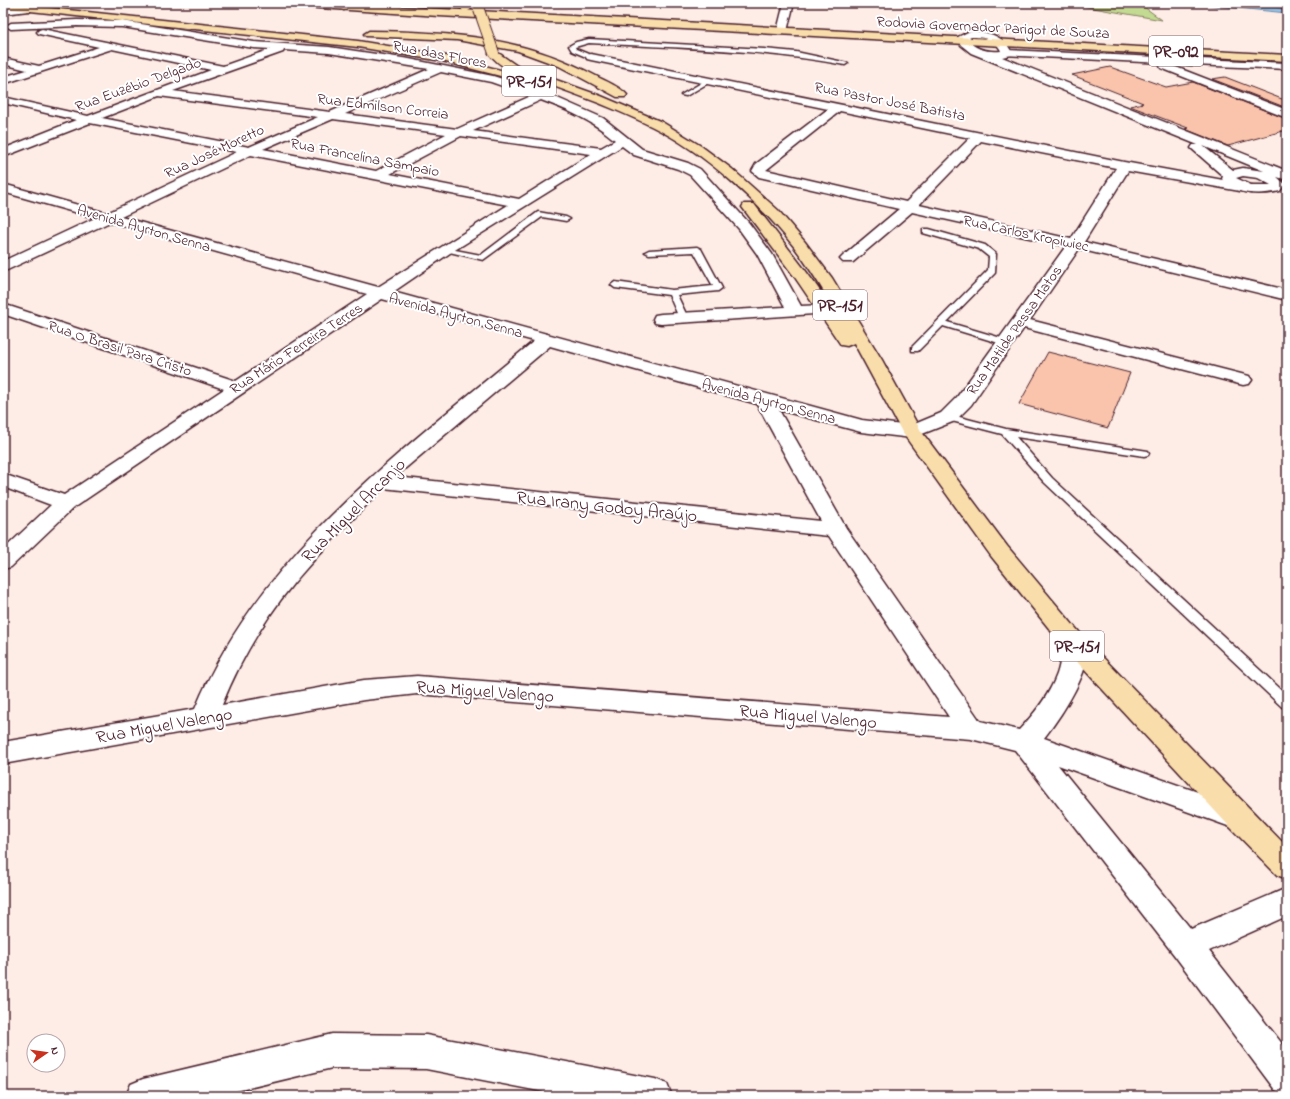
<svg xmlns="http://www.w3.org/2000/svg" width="1290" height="1099" viewBox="0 0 1290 1099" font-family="'Indie Flower',sans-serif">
<rect width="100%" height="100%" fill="#fdede6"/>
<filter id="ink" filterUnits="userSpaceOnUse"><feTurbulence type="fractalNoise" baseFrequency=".025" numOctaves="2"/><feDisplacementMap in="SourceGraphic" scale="8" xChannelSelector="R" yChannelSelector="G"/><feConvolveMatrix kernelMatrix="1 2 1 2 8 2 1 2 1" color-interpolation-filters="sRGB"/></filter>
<g filter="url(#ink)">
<polygon fill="#c2da91" stroke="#867c5e" points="1064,3 1184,3 1185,6 1140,4 1162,20"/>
<polygon fill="#8fc6ed" stroke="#73839f" points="1210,3 1258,3 1287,10 1287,13 1207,5"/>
<g fill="#f9c4ab" stroke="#4a1f2b">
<polygon points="1110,67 1166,87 1193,82 1287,119 1287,130 1228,146 1185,129 1188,128 1130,106 1143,103 1072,75"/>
<polygon points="1225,77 1287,101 1287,108 1212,79"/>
<polygon points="1048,352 1130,373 1108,428 1019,404"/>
</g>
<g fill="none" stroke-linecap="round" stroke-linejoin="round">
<defs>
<g id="lane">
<path d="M589 39 764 49 796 52 848 63 845 65C760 49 675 48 589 43L575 47 576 49 593 56 591 59 572 51 569 46 576 42Z"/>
<polygon points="708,79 711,81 710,82 686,96 681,95"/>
<polygon points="538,212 566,217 570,219 566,221 542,217 483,260 441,250 445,248 481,255"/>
<polygon points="923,229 929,229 985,245 996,254 995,273 947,322 1008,340 1008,344 1002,344 943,326 918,351 912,351 912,347 988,270 989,257 979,249 923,233"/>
<polygon points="697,247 701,249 722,288 718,291 677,295 688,318 686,320 680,320 669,295 615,288 611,285 615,282 672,290 713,286 694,252 649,254 645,252 649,250"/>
<polygon points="948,414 1006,429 1148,451 1149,453 1148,455 1144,456 1016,437 1052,478 1287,695 1287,708 1282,707 1044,482 1002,434 944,419 943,417 944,415"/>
</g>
<g id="street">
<polygon points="784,3 794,3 787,31 782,34 777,31"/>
<polygon points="34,5 39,8 37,10 3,14 3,8"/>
<path d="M77 20 122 21 254 42 329 47 409 59 493 76 546 93 603 118 642 149 688 163 700 169 749 223 772 254 801 306 824 305 830 307 832 310 830 313 661 324 655 323 653 319 655 315 661 314 785 307 757 254 739 229 690 175 678 169 634 155 622 146 450 253 393 292 862 420 910 426 941 413 957 397 1066 246 912 212 853 262H843L840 259 843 256 899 209 759 177 752 171 756 164 828 109 591 60 587 59 586 57 587 55 591 54 1124 162 1256 186 1258 189 1256 192 1251 193 1128 171 1084 242 1287 290V300L1079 249 1030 320 1249 376 1252 380 1249 384 1243 385 1024 328 971 405 955 421 912 438 861 432 779 410 846 528 980 721 1019 730C1034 714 1049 696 1057 674 1061 663 1061 650 1067 639L1076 636 1085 639C1098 663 1059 719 1044 738L1249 810 1253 818 1249 826 1239 830 1058 765 1191 929 1287 888V916L1209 951 1287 1050V1095L1275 1090 1175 956 1015 750 971 739 417 694 364 700 3 764V742L195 709C260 552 407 447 534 341L382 299 73 508 11 567 3 569V550L51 505 3 487V474L64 495 224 389 3 314V304L236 381 367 294 110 222 3 272V261L95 218 3 192V184L107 213 237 152 90 123 3 157V149L76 120 3 103V97L88 116 211 70 112 49 3 84V77L27 70 3 64V58L39 66 99 47 39 34 37 32 39 30 42 29 223 66 271 49 254 48 122 27 77 26 11 29 6 26 11 23ZM284 50 329 53 429 69 330 112 173 91 283 52ZM441 72 491 82 531 96 457 129 345 114ZM159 96 318 117 249 147 102 118ZM541 100C570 111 591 120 615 140L601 148 473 131ZM840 111 970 138 906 202 766 170ZM333 119 446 134 376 171 263 149ZM461 136 591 154 519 199 390 174ZM981 141 1116 168 1071 239 919 205ZM251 155 508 205 378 287 121 217ZM550 346 757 404 821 521 395 477ZM383 488 829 536 949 717 417 676 364 680 222 705C239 662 264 620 293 584 321 550 353 520 383 488Z"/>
<polygon points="1007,50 1287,63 1287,69 1168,64 1287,110 1287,118 1161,68 1160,66 1163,63 1003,55 1002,53 1003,51"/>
<polygon points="332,1034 426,1035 655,1079 667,1084 672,1096 565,1096 426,1069 332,1068 215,1096 126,1096 131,1084 143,1079"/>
</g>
<path id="secondary" d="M970 31C988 32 1004 35 1012 53L1011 55 1002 57 1287 171V180L1277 177 1285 184 1280 191C1262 195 1234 196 1222 179L1223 176 1191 148 1193 145H1198L971 53 961 45 956 38ZM971 37C983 37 996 39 1001 51 988 52 975 50 967 39ZM1203 146 1264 171 1243 168 1233 170ZM1243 176 1258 178 1271 185H1251L1236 178Z"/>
<polygon id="primary" points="284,3 331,3 1287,55 1287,61 439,16 289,6"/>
<g id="highway">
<polygon points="3,3 358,41 442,55 520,75 521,77 516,80 442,61 358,47 3,8"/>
<polygon points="326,3 341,3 349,7 344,10"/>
<polygon points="458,3 468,3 471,9 466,12 463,11"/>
<path d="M369 31C451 32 522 36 596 76 605 81 621 87 627 95L625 97H617L559 66 518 51 457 40 366 36 364 34Z"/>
<path d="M494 50 517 66 601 96 662 122 701 146 732 169 778 210 805 242 832 278 882 360 921 431 1007 546 1085 639 1287 847V879L1277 875 1229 826 1067 651 991 556 902 432 854 343 847 346 841 345 794 276 742 207 744 204H754L805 270 841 320C826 295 812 271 795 248 759 202 705 153 653 127 607 104 558 88 509 70 501 65 495 61 489 53Z"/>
</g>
</defs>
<use href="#lane" stroke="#4a1f2b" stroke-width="3"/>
<use href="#street" stroke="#4a1f2b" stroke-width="3"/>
<use href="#secondary" stroke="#4a1f2b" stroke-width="3"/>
<use href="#primary" stroke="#4a1f2b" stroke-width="3"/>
<use href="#highway" stroke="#4a1f2b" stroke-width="3"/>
<use href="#lane" fill="#fff" fill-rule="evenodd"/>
<use href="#street" fill="#fff" fill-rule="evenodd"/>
<use href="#secondary" fill="#fff" fill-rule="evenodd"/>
<use href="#primary" fill="#f9ddab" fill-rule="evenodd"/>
<use href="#highway" fill="#f9ddab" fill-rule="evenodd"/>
<defs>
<polyline id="highway-bridge" points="479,10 494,53"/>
</defs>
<use href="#highway-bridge" stroke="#4a1f2b" stroke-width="12" stroke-linecap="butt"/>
<use href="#highway-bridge" stroke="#f9ddab" stroke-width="10"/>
</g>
</g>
<g text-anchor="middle" stroke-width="4" stroke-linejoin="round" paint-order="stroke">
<g font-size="15" fill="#4a1f2b" stroke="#fff">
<text transform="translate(993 27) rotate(3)" y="5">Rodovia Governador Parigot de Souza</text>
<text transform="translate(440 54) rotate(11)" y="5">Rua das Flores</text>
<text transform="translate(138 84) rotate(-20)" y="5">Rua Euzébio Delgado</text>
<text transform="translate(890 101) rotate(11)" y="5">Rua Pastor José Batista</text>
<text transform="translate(383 106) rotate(7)" y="5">Rua Edmilson Correia</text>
<text transform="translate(214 151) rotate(-25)" y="5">Rua José Moretto</text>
<text transform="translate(365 157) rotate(11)" y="5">Rua Francelina Sampaio</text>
<text transform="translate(144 228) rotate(16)" y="5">Avenida Ayrton Senna</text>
<text transform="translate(1026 233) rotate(12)" y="5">Rua Carlos Kropiwiec</text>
<text transform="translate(456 315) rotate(15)" y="5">Avenida Ayrton Senna</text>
<text transform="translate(1014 330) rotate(-55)" y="5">Rua Matilde Pessa Matos</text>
<text transform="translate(120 348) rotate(18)" y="5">Rua O Brasil Para Cristo</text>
<text transform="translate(296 348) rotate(-33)" y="5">Rua Mário Ferreira Terres</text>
<text transform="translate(769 401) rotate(15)" y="5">Avenida Ayrton Senna</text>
</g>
<g fill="#fff" stroke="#80626b" stroke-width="1">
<rect x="1149" y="36" width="54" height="30" rx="3"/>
<rect x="502" y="66" width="54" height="30" rx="3"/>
<rect x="813" y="290" width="54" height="30" rx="3"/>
<rect x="1050" y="631" width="54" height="30" rx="3"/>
</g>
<g font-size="17" font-weight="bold" fill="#4a1f2b">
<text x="1176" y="57">PR-092</text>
<text x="529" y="87">PR-151</text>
<text x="840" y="311">PR-151</text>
<text x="1077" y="652">PR-151</text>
</g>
<g font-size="18" fill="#4a1f2b" stroke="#fff">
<text transform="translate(607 506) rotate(6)" y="6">Rua Irany Godoy Araújo</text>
<text transform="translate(353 510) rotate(-45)" y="6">Rua Miguel Arcanjo</text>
<text transform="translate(485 691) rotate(4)" y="6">Rua Miguel Valengo</text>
<text transform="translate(808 716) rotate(5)" y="6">Rua Miguel Valengo</text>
<text transform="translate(164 725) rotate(-10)" y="6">Rua Miguel Valengo</text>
</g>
</g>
<rect width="1290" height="1099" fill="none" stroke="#fff" stroke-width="16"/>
<rect x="8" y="8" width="1274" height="1083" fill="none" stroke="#4a1f2b" stroke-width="1.5" filter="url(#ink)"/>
<g transform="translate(46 1053) rotate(77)"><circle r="19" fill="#ffffff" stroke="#b7a5aa"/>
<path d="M0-3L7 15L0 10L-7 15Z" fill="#c8321e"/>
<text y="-6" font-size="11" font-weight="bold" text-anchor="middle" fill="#4a1f2b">N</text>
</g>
</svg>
